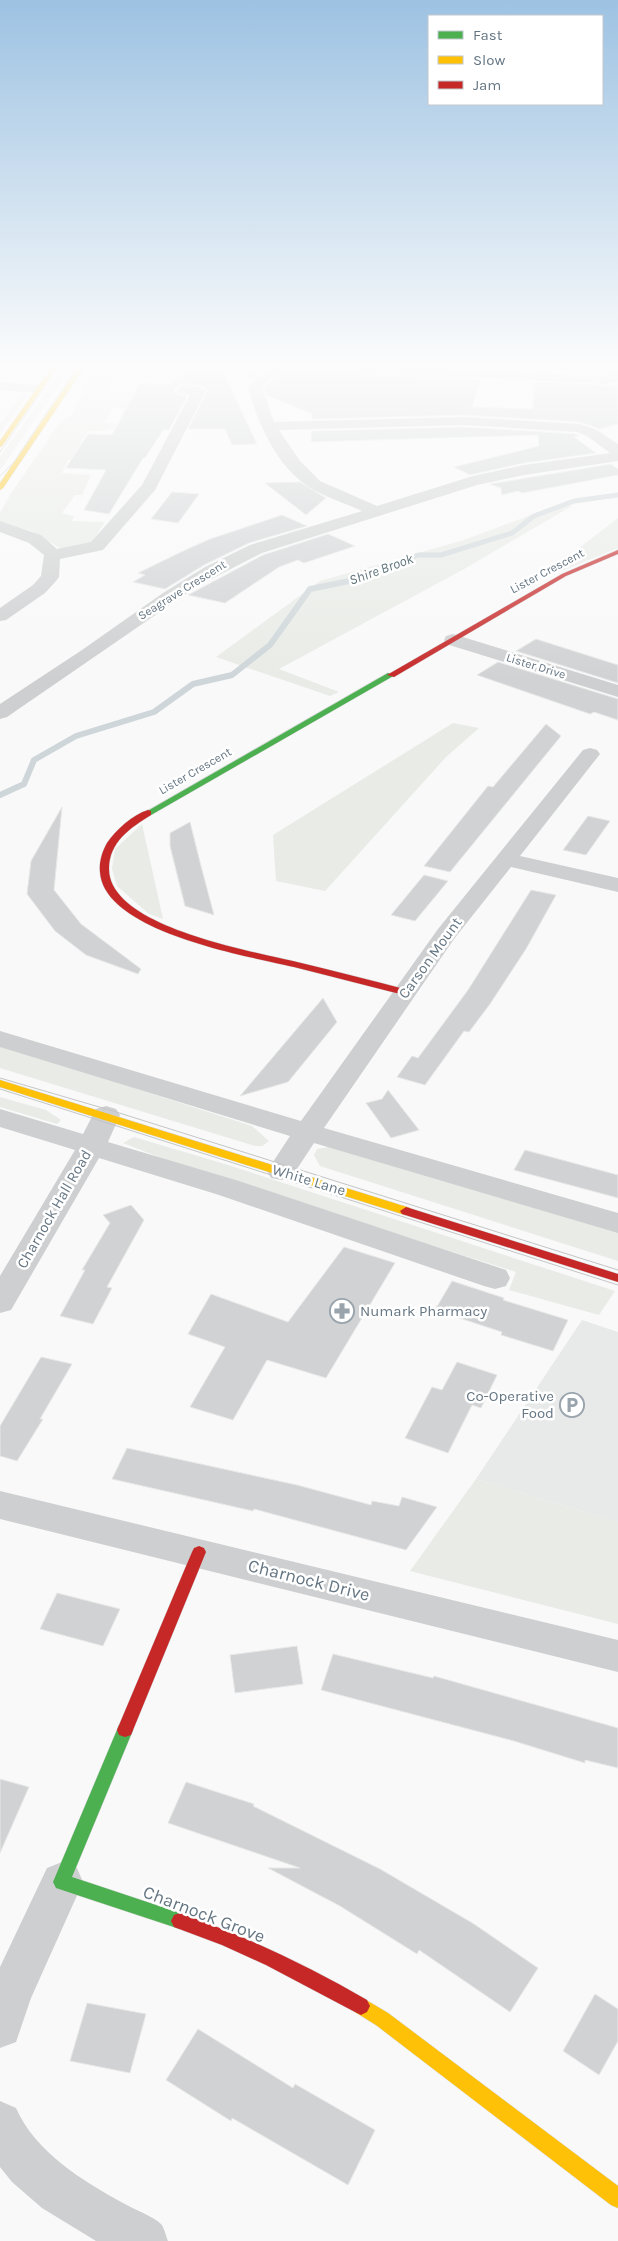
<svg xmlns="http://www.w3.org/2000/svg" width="618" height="2241" viewBox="0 0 618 2241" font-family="Karla,sans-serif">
<rect width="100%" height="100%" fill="#f9f9f9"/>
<polygon fill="#e8e9e9" points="582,1320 618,1332 618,1522 476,1479"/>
<g fill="#e8ebe6">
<polygon points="65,365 73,365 0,470 0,457"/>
<polygon points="95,367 162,373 213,383 207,387 173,386 172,381 117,376 107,391 149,392 140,409 113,408 104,423 138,424 102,431 89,431 80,442 113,444 106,460 68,460 62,473 91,475 82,495 75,495 62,513 74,516 72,521 105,522 89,547 68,553 32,531 0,522 0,513 10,495 58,425 72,414"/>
<polygon points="23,392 27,396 0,434 0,424"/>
<polygon points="560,504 572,506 464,569 279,669 339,692 330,696 216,657 320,581 464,540"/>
<polygon points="618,518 618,548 564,570 555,567"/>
<polygon points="453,723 479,728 446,757 325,891 276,881 273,835"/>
<polygon points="142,824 163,919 149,914 117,886 112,869 115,849"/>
<polygon points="0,1045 252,1126 269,1141 262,1146 255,1146 0,1068"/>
<polygon points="0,1097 46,1110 61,1120 57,1124 0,1107"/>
<polygon points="134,1137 228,1165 615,1291 599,1315 509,1290 516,1272 187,1168 123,1143"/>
<polygon points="329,1147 618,1231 618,1261 320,1166 314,1155 317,1149"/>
<polygon points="476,1479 618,1522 618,1624 410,1571"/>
</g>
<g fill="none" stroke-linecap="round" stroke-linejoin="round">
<polyline stroke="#ced6d9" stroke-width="5" points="368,575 418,555 441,555 512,533 534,516 574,501 618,495"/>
<polyline stroke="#ced6d9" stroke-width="6" points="0,795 24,784 34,760 76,736 154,712 193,684 232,675 270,645 310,589 359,579 372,574"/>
</g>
<g fill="#d0d2d3" stroke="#e8e8e8">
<polygon points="192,365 220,365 257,444 232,445 225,429 188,429 208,390 199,385 182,384 175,388 174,391 178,395 187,396 169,430 163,430 145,458 143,458 109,514 84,510 106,470 66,468 88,434 112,435 140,383 171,384"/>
<polygon points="535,365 561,365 594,367 592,373 535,370"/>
<polygon points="239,366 264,368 252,380"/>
<polygon points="282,369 481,379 472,407 533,409 534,382 617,386 618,424 600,429 580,422 464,415 312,419 312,414 267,395 264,388"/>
<polygon points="464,427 577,434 580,435 574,437 596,453 524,463 470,475 454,467 539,446 538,435 311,442 312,431"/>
<polygon points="611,464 618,469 618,475 522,493 518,491 502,495 501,488 490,484"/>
<polygon points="300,482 326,498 306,515 265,483"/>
<polygon points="172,492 199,494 178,523 151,519"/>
<polygon points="282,515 307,526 249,543 204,565 165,589 133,582 145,575 138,573 181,552 210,539"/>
<polygon points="328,534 355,546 304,563 298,560 279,567 225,603 188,595 263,555"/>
<polygon points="536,639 618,665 618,683 516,651"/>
<polygon points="498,662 618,699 618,720 594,712 590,714 477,675"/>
<polygon points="546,724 561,736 450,872 424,866 488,786 493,787"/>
<polygon points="62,807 54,890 81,924 141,969 138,974 86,955 55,931 27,894 31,861"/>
<polygon points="588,816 610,821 586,855 563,850"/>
<polygon points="190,822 201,866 214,915 185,906 170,846 170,833"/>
<polygon points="424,875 448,881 415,921 391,915"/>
<polygon points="531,890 556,895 526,949 490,1004 469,1032 464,1031 425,1085 397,1077 412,1056 418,1058 468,990"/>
<polygon points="323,998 337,1022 288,1082 240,1096"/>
<polygon points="388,1090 419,1130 391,1138 366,1103 382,1099"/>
<polygon points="525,1150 618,1175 618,1198 514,1170"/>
<polygon points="131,1205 144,1220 107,1287 112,1288 93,1324 60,1316 85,1270 82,1270 110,1223 103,1215"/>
<polygon points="344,1247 395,1263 326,1378 267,1360 233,1420 190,1407 225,1347 188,1334 211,1294 288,1322"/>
<polygon points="452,1281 504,1298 503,1300 568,1320 553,1351 501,1335 502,1332 435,1310"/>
<polygon points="41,1357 72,1364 40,1419 43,1419 17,1461 0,1456 0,1426"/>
<polygon points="457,1362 497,1375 481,1408 472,1405 448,1453 405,1438 432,1387 442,1390"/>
<polygon points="127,1448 297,1485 371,1505 372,1501 399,1506 402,1497 437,1507 406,1550 254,1509 253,1511 112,1479"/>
<polygon points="57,1593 120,1609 103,1646 40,1629"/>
<polygon points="297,1646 303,1684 235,1693 230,1655"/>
<polygon points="333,1654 433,1678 434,1676 618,1728 618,1768 585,1760 585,1763 514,1741 321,1690"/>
<polygon points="0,1779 29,1787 0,1853"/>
<polygon points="186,1782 254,1804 253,1806 380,1869 474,1924 538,1968 510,2012 419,1950 417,1954 340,1906 268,1868 300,1868 168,1823"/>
<polygon points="595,1994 618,2009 618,2041 599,2075 563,2051"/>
<polygon points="87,2003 146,2014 130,2073 70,2061"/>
<polygon points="198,2029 293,2088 295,2084 375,2130 348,2185 232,2118 231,2121 166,2080"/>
</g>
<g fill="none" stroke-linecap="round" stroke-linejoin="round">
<defs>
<g id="fast">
<polygon points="388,673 395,675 151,815 145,815 144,813"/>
<polygon points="125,1723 131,1725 133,1730 72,1877 186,1915 189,1921 186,1927 180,1929 62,1890 56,1888 53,1882 117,1730 119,1725"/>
</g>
<g id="slow">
<polygon points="53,365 59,365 2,446 0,447 0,441"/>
<polygon points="80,365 86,365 3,488 0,490 0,483"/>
<polygon points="0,1080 410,1208 412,1211 406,1215 402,1214 0,1087"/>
<polygon points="361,1997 388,2013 618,2186 618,2208 611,2205 376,2025 355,2012 352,2006 355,2000"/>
</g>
<g id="jam">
<polygon points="618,550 618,554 566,576 394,677 387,675 562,574"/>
<path d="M148 810 151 811V815C130 828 109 842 109 869 109 927 252 951 297 962 334 971 371 980 408 990L409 992 408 994 404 995C367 986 331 976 294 967 247 956 104 932 100 872 99 862 102 852 107 843 116 830 132 815 148 810Z"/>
<polygon points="406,1207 618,1274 618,1282 402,1214 400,1211"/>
<polygon points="199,1546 204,1548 206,1552 133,1730 131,1735 125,1737 119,1735 117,1730 192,1552 194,1548"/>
<path d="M180 1913C245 1936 307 1965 367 2000L370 2006 367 2012 361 2015 355 2012 266 1965 222 1945 174 1927 171 1921 174 1915Z"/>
</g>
</defs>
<use href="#fast" stroke="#d5d6d7" stroke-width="1"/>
<use href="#slow" stroke="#d5d6d7" stroke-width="1"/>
<use href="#jam" stroke="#d5d6d7" stroke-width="1"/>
<g fill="#cecfd0" fill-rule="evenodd">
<path d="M269 365H283L262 388 274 422 464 417 580 424 597 430 618 444V461L524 475 477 485 262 553 196 587 7 717 0 719V704L82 650 163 593 205 567 250 545 362 511C345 503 324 497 309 487 277 466 257 423 248 387ZM464 425 577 432 587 436 610 453 524 465 473 476 377 506 320 481 300 461 279 430Z"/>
<polygon points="311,365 400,365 605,376 609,371 598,365 618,365 618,381 606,384 317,369"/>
<polygon points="0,382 39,385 46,389 39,393 0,390"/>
<polygon points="183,386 199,387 206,391 155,490 103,550 60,559 59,577 56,581 45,593 6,620 0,621 0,608 33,585 41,576 44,555 29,543 0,532 0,521 41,535 57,549 91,542 142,485 190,395 178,393 176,390"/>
<polygon points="453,634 618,685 618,697 446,644 444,640 446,636"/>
<polygon points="590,748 597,750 600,754 520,856 618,878 618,892 511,867 454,939 324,1128 618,1213 618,1233 314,1143 291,1178 281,1180 271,1178 267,1171 290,1136 0,1047 0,1031 301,1121 438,929 583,750"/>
<polygon points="106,1106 116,1109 120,1115 108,1142 239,1181 506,1270 510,1278 506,1286 495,1289 484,1286 219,1195 99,1158 11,1310 0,1313 0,1276 75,1150 0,1127 0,1109 83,1134 96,1109"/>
<polygon points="0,1491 618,1640 618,1672 0,1519"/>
<polygon points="62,1862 77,1868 83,1882 31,1998 16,2042 0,2048 0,1967 47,1868"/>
<path d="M0 2101 16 2108C35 2152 83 2181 123 2203 133 2209 153 2216 161 2224 164 2227 166 2236 168 2241H96L42 2208 12 2182 0 2167Z"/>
</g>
<use href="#fast" fill="#4caf50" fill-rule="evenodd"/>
<use href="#slow" fill="#ffc107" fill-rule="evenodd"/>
<use href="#jam" fill="#c62828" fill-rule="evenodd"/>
<g stroke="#c3c5c6" stroke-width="1">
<polyline points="0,452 60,365"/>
<polyline points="0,476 14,462 78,365"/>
<polyline points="0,1078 113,1111 618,1270"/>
<polyline points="0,1089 618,1285"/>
</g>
</g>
<linearGradient id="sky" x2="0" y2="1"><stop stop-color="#9dc2e2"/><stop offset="0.54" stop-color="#fcfcfc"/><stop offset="1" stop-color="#fcfcfc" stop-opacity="0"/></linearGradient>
<rect width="618" height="679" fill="url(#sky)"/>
<defs>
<symbol id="pharmacy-ring" viewBox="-11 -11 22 22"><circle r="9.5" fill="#fff" stroke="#99a4ac" stroke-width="1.5"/><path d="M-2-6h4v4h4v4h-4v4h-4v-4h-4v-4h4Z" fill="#99a4ac"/></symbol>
<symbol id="parking-ring" viewBox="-11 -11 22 22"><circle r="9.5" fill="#fff" stroke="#99a4ac" stroke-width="1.5"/><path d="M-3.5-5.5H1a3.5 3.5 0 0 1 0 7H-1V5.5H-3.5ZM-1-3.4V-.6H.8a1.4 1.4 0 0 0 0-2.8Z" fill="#99a4ac"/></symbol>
</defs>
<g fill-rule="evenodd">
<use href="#pharmacy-ring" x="328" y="1297" width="28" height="28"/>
<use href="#parking-ring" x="558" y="1391" width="28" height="28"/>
</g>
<g text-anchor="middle" stroke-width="5" stroke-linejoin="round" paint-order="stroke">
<g font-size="12" fill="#657683" stroke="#fff">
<text transform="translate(547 571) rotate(-28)" y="4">Lister Crescent</text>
<text transform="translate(182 590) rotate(-32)" y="4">Seagrave Crescent</text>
<text transform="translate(536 666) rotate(17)" y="4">Lister Drive</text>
<text transform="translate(195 771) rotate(-30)" y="4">Lister Crescent</text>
</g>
<g font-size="14" font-style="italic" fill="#60757c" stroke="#fff">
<text transform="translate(381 569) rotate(-20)" y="5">Shire Brook</text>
</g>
<g font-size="15" fill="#657683" stroke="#fff">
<text transform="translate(430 958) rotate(-54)" y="5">Carson Mount</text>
<text transform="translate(309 1180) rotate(17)" y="5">White Lane</text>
<text transform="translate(54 1209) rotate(-60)" y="5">Charnock Hall Road</text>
</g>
<g font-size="15" fill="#657683" stroke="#fff" text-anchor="start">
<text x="360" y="1316">Numark Pharmacy</text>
<text x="554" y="1401" text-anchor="end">Co-Operative<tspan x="554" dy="17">Food</tspan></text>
</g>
<g font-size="18" fill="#657683" stroke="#fff">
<text transform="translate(309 1580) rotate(14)" y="6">Charnock Drive</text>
<text transform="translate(204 1914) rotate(21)" y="6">Charnock Grove</text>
</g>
</g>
<rect x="428" y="15" width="175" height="90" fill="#ffffff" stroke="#c1c8cd"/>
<rect x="438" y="31" width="25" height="8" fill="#4caf50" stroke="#c1c8cd"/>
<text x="473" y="40" font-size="15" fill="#657683">Fast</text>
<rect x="438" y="56" width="25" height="8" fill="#ffc107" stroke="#c1c8cd"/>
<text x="473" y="65" font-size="15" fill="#657683">Slow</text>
<rect x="438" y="81" width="25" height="8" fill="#c62828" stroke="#c1c8cd"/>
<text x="473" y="90" font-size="15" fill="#657683">Jam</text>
</svg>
